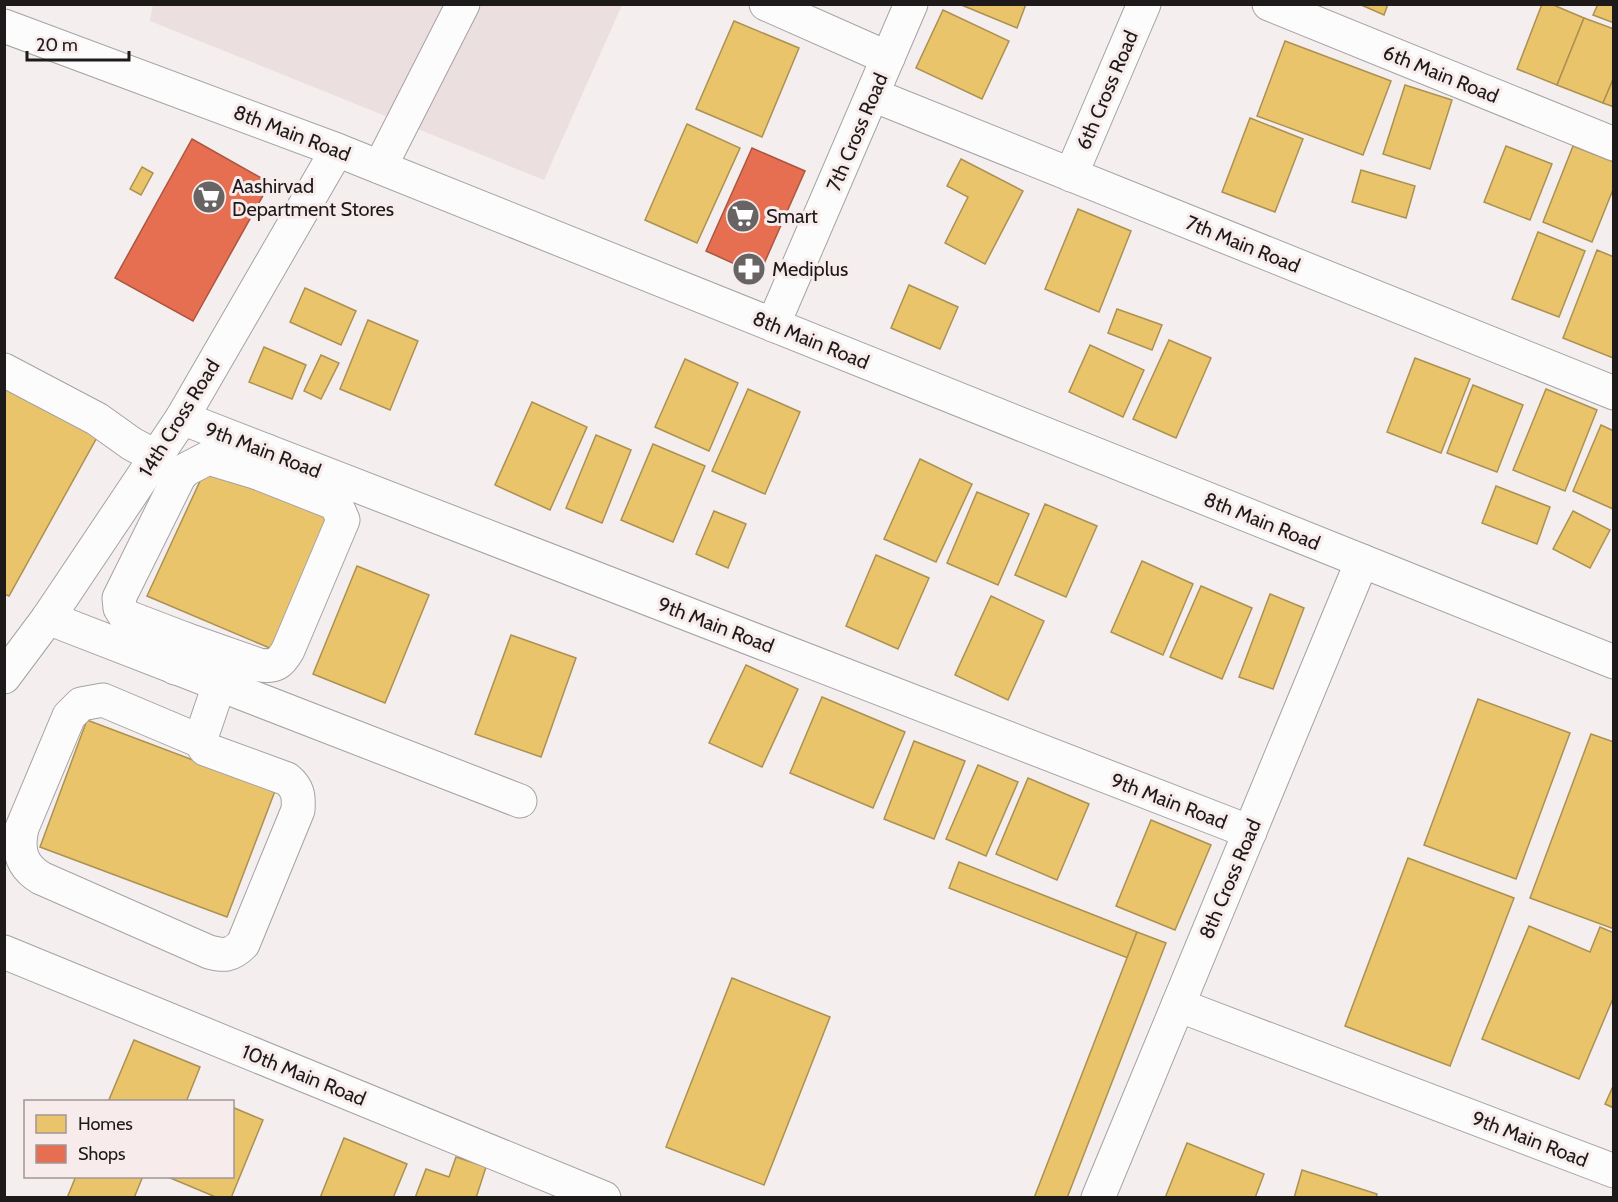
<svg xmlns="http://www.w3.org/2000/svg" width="1618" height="1202" viewBox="0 0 1618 1202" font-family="Cabin,sans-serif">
<rect width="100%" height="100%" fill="#f4eeee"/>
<polygon fill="#ecdfdf" points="153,4 622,5 544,180 150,21"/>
<g fill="#e9c46a" stroke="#ac9152" stroke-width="1.5">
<polygon points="959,4 1026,4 1017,28"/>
<polygon points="1359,4 1388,4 1384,15"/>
<polygon points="1542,4 1551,4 1584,18 1557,85 1517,69"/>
<polygon points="1598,4 1614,4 1614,23 1593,15"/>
<polygon points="943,10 1009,41 982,99 916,68"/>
<polygon points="1584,18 1614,29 1614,77 1603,103 1557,85"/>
<polygon points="734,21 799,48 762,137 696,109"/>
<polygon points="1285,41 1391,81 1363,155 1257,116"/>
<polygon points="1614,77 1614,107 1603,103"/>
<polygon points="1405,85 1452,100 1430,169 1383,154"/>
<polygon points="1250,118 1303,139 1275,212 1222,192"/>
<polygon points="687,124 740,148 697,243 645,220"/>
<polygon points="1506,146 1552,164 1530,220 1484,202"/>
<polygon points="1573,146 1614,162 1614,187 1592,242 1543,222"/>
<polygon points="961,159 1023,191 985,264 945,243 968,197 947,186"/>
<polygon points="142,167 153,173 141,195 130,189"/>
<polygon points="1361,170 1415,186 1406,218 1352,202"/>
<polygon points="1078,209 1131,231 1099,312 1045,289"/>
<polygon points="1538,232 1585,251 1559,317 1512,299"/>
<polygon points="1597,250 1614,257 1613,358 1563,338"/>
<polygon points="909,285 958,307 940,349 891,328"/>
<polygon points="305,288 356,311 341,345 290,322"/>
<polygon points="1117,309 1162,325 1152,350 1108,333"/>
<polygon points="368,320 418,341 390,410 340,389"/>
<polygon points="1169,340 1211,358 1176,438 1133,419"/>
<polygon points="1090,345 1144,370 1123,417 1069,392"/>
<polygon points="264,347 306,365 292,399 249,382"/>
<polygon points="321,355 339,363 321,399 304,391"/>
<polygon points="1415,358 1470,379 1441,453 1387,432"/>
<polygon points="685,359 738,383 709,451 655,427"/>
<polygon points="4,379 100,432 9,596 4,594"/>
<polygon points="1473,385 1523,405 1497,472 1447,453"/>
<polygon points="748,389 800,412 765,494 712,471"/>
<polygon points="1546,389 1597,410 1565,491 1513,470"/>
<polygon points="532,402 587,427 550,510 495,485"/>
<polygon points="1601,425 1614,431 1613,509 1573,491"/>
<polygon points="596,435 631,450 602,523 566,508"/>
<polygon points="653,444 705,466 673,542 621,520"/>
<polygon points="920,459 972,484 936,562 884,539"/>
<polygon points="207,466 332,513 272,649 147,596"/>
<polygon points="1496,486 1550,507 1537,544 1482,523"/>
<polygon points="977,492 1029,514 998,585 947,563"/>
<polygon points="1045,504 1097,526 1066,597 1015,575"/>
<polygon points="714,511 746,524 728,568 696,554"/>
<polygon points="1573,511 1610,530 1590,568 1553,549"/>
<polygon points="876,555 929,578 898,649 846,626"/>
<polygon points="1142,561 1193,584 1163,655 1111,632"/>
<polygon points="357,566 429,595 385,703 313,674"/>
<polygon points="1201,586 1252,608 1222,679 1170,657"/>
<polygon points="1270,594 1304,608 1273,689 1239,677"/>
<polygon points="991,596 1044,621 1008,700 955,675"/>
<polygon points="511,635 576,658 541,757 475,734"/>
<polygon points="746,665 798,689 762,767 709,743"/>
<polygon points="822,697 905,732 873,808 790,773"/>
<polygon points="1478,699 1570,733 1516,879 1424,845"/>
<polygon points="87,720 275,791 227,917 40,847"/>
<polygon points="1591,734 1614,742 1614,929 1530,898"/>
<polygon points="914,741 965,761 934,839 884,819"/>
<polygon points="978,765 1018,782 986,856 946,839"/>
<polygon points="1028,778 1089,804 1057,880 996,854"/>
<polygon points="1151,820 1211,845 1175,930 1116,906"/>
<polygon points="1408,858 1514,898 1450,1066 1345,1026"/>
<polygon points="959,862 1137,932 1128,958 949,888"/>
<polygon points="1529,926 1590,952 1600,927 1614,933 1614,996 1579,1079 1482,1039"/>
<polygon points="1137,932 1166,943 1067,1198 1034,1198"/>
<polygon points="732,978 830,1017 764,1185 666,1147"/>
<polygon points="134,1040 200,1067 186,1102 108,1102"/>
<polygon points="1614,1084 1614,1108 1605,1104"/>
<polygon points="232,1107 263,1120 231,1198 218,1198 168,1177 232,1176"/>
<polygon points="344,1138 407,1164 393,1198 320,1198"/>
<polygon points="1187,1143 1264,1174 1255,1198 1165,1198"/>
<polygon points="456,1157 486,1167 476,1198 415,1198 426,1169 449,1177"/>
<polygon points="1302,1170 1377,1194 1376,1198 1294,1198"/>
<polygon points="76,1176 143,1176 134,1198 67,1198"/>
</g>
<g fill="#e76f51" stroke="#ab5640" stroke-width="1.5">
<polygon points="192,139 270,183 193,321 115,278"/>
<polygon points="752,148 805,171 759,275 706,251"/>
</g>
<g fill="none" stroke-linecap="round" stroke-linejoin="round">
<defs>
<g id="minor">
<polyline points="766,4 888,58"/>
<polyline points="1269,4 1614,144"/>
<polyline points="4,26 337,150 1614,662"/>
<polyline points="873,95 1614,393"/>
<polyline points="380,167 463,4"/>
<polyline points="1071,175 1144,4"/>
<polyline points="773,325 911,4"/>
<polyline points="4,370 97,419 132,444 157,457"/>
<polyline points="182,418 1250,832"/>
<polyline points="48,618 520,801"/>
<path d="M185 639 259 665C275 667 280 664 288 650L343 520 336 504 258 473"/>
<polyline points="175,668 185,639 125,616 120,608 119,598 179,477 185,470 208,458 258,473 267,451"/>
<polyline points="4,677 48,618 182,418 337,150"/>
<path d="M200 741 103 700 81 704 69 716 22 828C17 850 21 866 41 878L209 952C224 956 231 956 243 944L298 810C299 796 298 788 287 779L205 749 200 741 219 685"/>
<polyline points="4,952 604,1198"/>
<polyline points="1178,1005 1614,1171"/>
<polyline points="1098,1198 1362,561"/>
</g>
</defs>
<use href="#minor" stroke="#a6a2a2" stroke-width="35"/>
<use href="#minor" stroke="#fdfcfc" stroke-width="33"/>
</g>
<defs>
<symbol id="supermarket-disc" viewBox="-11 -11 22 22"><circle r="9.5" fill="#696464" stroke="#f7ebeb"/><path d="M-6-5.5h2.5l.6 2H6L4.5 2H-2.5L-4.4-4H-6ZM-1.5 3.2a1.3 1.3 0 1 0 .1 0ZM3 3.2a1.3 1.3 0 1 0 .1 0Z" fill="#fff"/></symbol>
<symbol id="pharmacy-disc" viewBox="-11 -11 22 22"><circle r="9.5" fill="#696464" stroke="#f7ebeb"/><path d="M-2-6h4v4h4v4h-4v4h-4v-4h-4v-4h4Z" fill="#fff"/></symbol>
</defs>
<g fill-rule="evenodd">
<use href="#supermarket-disc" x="190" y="178" width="38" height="38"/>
<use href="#supermarket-disc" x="724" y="197" width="38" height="38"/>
<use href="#pharmacy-disc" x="730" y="250" width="38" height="38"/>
</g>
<g text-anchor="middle" stroke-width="6" stroke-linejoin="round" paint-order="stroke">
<g font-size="20" fill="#1e1a1a" stroke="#f7ebeb">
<text transform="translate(1441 74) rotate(22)" y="7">6th Main Road</text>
<text transform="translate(1107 90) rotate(-67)" y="7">6th Cross Road</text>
<text transform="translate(857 132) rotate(-67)" y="7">7th Cross Road</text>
<text transform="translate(292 133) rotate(21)" y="7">8th Main Road</text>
<text transform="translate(1243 244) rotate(22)" y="7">7th Main Road</text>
<text transform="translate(811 340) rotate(22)" y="7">8th Main Road</text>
<text transform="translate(179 418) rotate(-58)" y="7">14th Cross Road</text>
<text transform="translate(263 450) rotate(21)" y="7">9th Main Road</text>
<text transform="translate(1262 521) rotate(22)" y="7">8th Main Road</text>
<text transform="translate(716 625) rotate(21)" y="7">9th Main Road</text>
<text transform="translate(1169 801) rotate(21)" y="7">9th Main Road</text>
<text transform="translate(1230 879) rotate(-67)" y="7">8th Cross Road</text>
<text transform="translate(304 1075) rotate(22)" y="7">10th Main Road</text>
<text transform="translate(1530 1139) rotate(21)" y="7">9th Main Road</text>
</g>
<g font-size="20" fill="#1e1a1a" stroke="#f7ebeb" text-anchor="start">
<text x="232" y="193">Aashirvad<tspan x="232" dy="23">Department Stores</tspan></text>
<text x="766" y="223">Smart</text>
<text x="772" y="276">Mediplus</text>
</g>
</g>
<rect width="1618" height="1202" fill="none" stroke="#1e1a1a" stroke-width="12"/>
<rect x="24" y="1100" width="210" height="78" fill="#f7ebeb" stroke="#a09797" stroke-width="1.5"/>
<rect x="36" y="1115" width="30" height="18" fill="#e9c46a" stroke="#a09797" stroke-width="1.5"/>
<text x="78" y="1130" font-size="18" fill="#1e1a1a">Homes</text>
<rect x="36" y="1145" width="30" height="18" fill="#e76f51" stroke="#a09797" stroke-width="1.5"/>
<text x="78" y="1160" font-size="18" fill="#1e1a1a">Shops</text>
<path d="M27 51v9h102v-9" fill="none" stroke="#1e1a1a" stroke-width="3"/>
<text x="36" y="51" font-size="18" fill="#1e1a1a" stroke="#f7ebeb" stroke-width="4.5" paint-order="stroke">20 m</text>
</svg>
